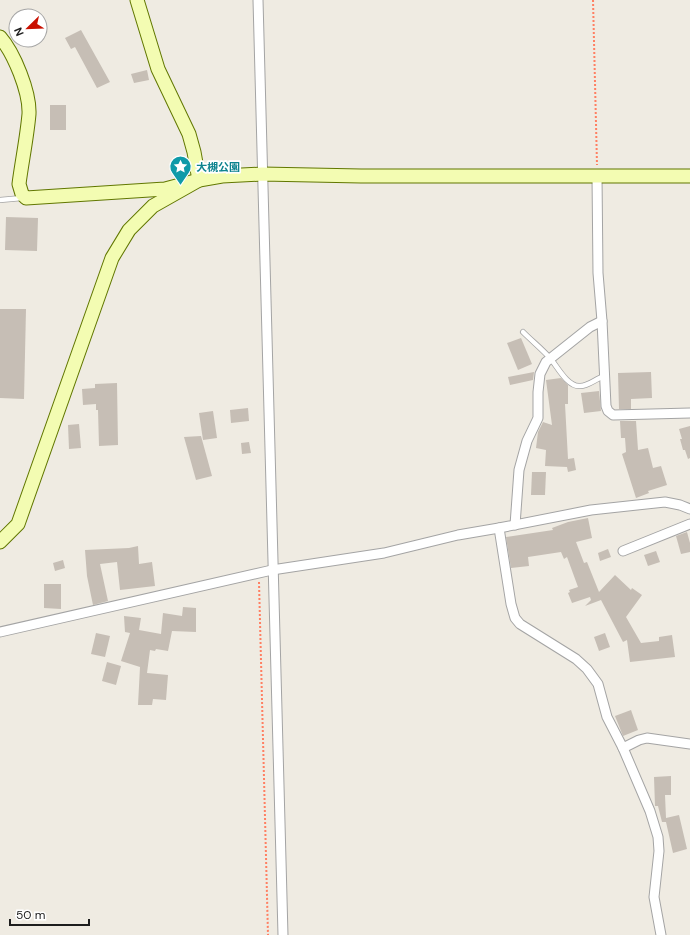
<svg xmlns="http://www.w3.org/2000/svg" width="690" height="935" viewBox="0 0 690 935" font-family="'DM Sans','Noto Sans JP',sans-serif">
<rect width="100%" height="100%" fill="#efebe2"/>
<g fill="#c6beb5">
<polygon points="81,30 110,82 97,88 75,47 71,49 65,38"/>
<polygon points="147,70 149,80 134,83 131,74"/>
<rect x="50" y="105" width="16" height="25"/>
<polygon points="6,217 38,218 37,251 5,250"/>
<polygon points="0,309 26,309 24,399 0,398"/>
<polygon points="521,338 532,364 518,370 507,343"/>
<polygon points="534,372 533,380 510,385 508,377"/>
<polygon points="651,372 652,398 631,399 631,409 619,409 618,373"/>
<polygon points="561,378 568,385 568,404 565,404 568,459 574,458 576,470 568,472 567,467 545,466 546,450 536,448 538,432 543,422 552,425 546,380"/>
<polygon points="117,383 118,445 99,446 98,410 96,410 96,404 83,405 82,389 95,388 95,384"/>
<polygon points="599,391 601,411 584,413 581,393"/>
<polygon points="248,408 249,421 231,423 230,410"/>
<polygon points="213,411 217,438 203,440 199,413"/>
<polygon points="620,421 636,421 638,450 648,448 653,468 661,466 667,485 648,491 649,493 636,498 622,454 626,452 625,438 621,438"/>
<polygon points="79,424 81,448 69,449 68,425"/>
<polygon points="690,426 690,458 688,459 685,450 683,450 680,439 682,439 679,429"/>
<polygon points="201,436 212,476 196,480 184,437"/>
<polygon points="249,442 251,453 242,454 241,443"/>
<polygon points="532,472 546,472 545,495 531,495"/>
<polygon points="588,518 592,538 576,542 584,563 587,562 599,592 615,575 631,590 632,588 642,595 626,617 641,643 659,641 659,637 672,635 675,657 630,662 627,640 623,642 601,600 585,606 591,600 590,597 572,603 568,593 570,592 569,590 578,587 567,557 564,559 561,552 528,557 529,566 511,568 506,537 553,530 552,528 568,522"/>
<polygon points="687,532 690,543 690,552 681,554 676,536"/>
<polygon points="138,546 139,564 152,562 155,586 120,590 117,562 100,564 108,601 93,605 87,576 85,550 129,548"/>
<polygon points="608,549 611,557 600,561 598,553"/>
<polygon points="656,551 660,562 648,566 644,555"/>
<polygon points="63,560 65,568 55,571 53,563"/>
<polygon points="44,584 61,584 61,609 44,608"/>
<polygon points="183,607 196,608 196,632 172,631 168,651 156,649 155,651 150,650 147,673 168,675 166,700 153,699 152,705 138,705 140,667 121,661 130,633 125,632 124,616 141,618 139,630 161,634 163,613 182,616"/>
<polygon points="96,633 110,636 105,657 91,654"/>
<polygon points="605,633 610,647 599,651 594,637"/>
<polygon points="107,662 121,666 116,685 102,681"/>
<polygon points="631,710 638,730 623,736 615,716"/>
<polygon points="671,776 671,795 665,795 666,818 679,815 687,849 673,853 666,822 662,822 658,806 655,806 654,777"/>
</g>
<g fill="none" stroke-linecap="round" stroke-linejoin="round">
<defs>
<g id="lane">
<polyline points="0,200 22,198"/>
<path d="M523 332C532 341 542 349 550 358 557 366 567 386 579 386 588 387 596 378 605 376"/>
</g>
<g id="street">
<polyline points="258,0 283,935"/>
<polyline points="597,176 598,273 602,321 606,406 608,411 613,415 690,413"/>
<polyline points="515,525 519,470 527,441 538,418 538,392 540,374 546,362 590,327 602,321"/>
<polyline points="499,528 511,604 515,618 520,624 576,659 587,669 598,684 607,717 623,748 650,811 658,837 659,851 654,897 661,935"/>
<polyline points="623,551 690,524"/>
<polyline points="0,632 272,570 384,553 458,535 499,528 591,510 665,502 680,505 690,509"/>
<polyline points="623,748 639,740 647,738 690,744"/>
</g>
<g id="secondary">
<path d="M0 37C14 53 30 92 29 114 27 137 22 161 19 184L22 194 26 198 165 189 199 180 222 176 262 174 361 176H690"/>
<polyline points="0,542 18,524 112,258 129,230 153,206 199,180 194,152 189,134 158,69 137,0"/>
</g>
</defs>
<use href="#lane" stroke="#a4a4a4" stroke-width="6"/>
<use href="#street" stroke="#a4a4a4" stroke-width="11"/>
<use href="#secondary" stroke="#617700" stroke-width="15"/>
<g stroke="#ff7f62" stroke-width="2" stroke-dasharray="2 2" stroke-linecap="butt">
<polyline points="593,0 597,165"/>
<polyline points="259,582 268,935"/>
</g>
<use href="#lane" stroke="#fff" stroke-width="4.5"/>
<use href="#street" stroke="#fff" stroke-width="9"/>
<use href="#secondary" stroke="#f3fcb2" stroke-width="13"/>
</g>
<defs>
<symbol id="sight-pin" viewBox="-11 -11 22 30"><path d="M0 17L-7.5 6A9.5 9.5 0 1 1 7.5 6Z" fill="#0f9aa8" stroke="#fff"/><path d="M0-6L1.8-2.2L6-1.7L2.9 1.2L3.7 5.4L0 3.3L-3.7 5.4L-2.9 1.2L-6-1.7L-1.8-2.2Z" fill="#fff"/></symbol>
</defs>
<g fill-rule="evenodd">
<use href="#sight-pin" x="168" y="154" width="25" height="34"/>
</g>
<g text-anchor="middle" stroke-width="3.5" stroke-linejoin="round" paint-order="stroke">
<g font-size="11" font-weight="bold" fill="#0d838f" stroke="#fff" text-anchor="start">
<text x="196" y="171">大槻公園</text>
</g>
</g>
<g transform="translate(28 28) rotate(247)"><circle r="19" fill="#ffffff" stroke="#a5a5a5"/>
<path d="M0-3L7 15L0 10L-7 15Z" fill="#c91000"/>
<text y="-6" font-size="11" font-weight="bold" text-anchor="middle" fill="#1d1d1d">N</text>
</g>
<path d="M10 919v6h79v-6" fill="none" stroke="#1d1d1d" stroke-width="2"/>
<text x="16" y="919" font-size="12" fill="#1d1d1d" stroke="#ffffff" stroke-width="3" paint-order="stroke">50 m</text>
</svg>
